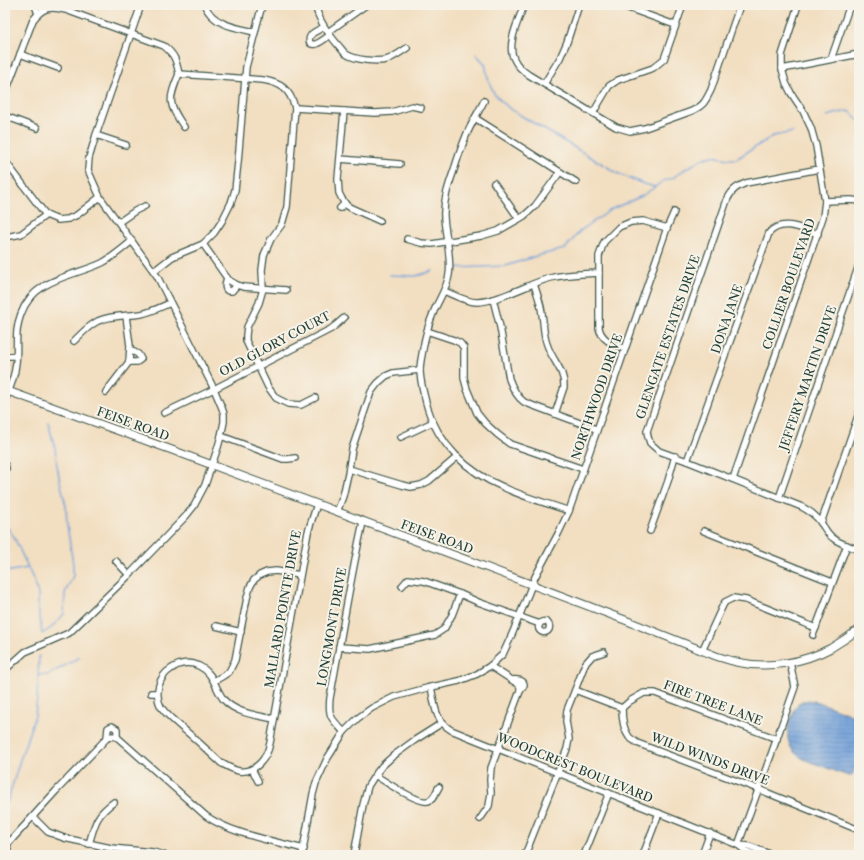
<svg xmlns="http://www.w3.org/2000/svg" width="864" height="860" viewBox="0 0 864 860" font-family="'Libre Caslon Text',serif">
<defs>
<pattern id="water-rules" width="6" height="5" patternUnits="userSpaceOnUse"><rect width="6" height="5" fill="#709fd9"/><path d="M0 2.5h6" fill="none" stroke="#5b83b1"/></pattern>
</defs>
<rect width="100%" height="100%" fill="#f7f3e8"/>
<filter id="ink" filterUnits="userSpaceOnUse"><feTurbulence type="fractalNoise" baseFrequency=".025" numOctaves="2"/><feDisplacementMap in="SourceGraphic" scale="8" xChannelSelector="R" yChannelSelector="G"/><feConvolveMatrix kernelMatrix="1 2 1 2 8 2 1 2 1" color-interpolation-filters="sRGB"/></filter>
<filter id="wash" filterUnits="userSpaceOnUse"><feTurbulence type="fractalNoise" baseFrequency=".012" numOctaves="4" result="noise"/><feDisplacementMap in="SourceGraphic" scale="16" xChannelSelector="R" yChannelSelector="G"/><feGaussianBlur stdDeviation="0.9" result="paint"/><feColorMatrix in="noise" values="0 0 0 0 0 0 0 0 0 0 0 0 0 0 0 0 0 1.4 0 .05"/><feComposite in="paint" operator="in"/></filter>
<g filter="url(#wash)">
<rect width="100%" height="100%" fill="#f2dec0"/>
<path fill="url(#water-rules)" stroke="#486e86" d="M809 700 819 702 859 718V757L852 776H848C838 772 829 769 819 765 813 763 807 761 802 758 786 749 785 733 791 718 795 707 797 701 809 700Z"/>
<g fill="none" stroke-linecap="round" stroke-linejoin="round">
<g stroke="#709fd9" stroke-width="1.5">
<polyline points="476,54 485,64 489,82 495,95 510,109 619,174 644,184 655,187"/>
<polyline points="827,116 847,111 851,112 859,121"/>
<polyline points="456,268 506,266 536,256 565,249 580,231 612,209 642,196 655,187 663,181 673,178 682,171 704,158 713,156 728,159 736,159 773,136 793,132"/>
<polyline points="390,275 416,276 433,271"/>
<polyline points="5,524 14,537 34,581 38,594 38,607 42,634 51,628 64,614 65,593 73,576 73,564 67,525 66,506 60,481 57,466 55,448 48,422"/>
<polyline points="5,572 28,568"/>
<polyline points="38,675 48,675 80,657"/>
<polyline points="5,804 8,800 20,760 35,715 37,699 39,656"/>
</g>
</g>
</g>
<g filter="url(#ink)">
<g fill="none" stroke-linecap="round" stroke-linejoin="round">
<defs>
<g id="minor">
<polyline points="37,5 36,8 38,14"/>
<path d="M205 5C212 25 237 28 255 32"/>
<path d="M315 5C319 21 328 33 338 45 341 48 343 52 346 54 355 60 375 62 386 60 393 58 401 52 407 48"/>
<path d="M524 5C519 19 506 45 514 59 517 66 523 71 529 75L616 127 630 131 645 128 692 111C704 105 705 102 711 90L740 5"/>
<polyline points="620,5 675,25"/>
<path d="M324 27C320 29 316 31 313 33 308 37 307 46 316 44 321 42 326 38 330 35"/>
<polyline points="328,32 366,5"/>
<polyline points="20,54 58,68"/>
<polyline points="831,59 850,5"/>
<polyline points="782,69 859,54"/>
<path d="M179 74C168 101 168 103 184 127"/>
<polyline points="544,84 560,58 567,42 579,5"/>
<path d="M5 94 33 20C43 7 50 6 66 10L164 46C175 55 176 60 179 74L263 80C281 83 290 89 295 108L287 207 282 224 271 239 264 255 262 270 263 289 259 303 247 327 246 335V341L268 387 276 398 288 404 301 405 315 398"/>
<path d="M484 101C478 113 471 124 466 136 462 146 458 157 455 167 449 184 443 200 444 217 445 236 452 256 449 275 447 288 439 299 434 311 429 323 425 336 423 349 422 355 420 363 420 370 420 381 424 395 427 406 438 444 467 472 503 487 523 497 547 503 569 511"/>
<polyline points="295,108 375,113 392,112 412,106 421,108"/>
<polyline points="344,111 338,179 339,193 342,199 346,205 351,208 380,221"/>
<polyline points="593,113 609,86 618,80 653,68 664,59 683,5"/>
<polyline points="5,116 37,128"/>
<polyline points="475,118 576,182"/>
<polyline points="96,135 126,145"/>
<polyline points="340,159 400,164"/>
<polyline points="5,161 46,215 58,220 68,219 77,215 100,197"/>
<path d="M819 169 746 183C736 187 732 190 727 200L647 431 648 437 650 443 659 451 687 461 802 507C809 511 816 515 821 523 825 528 827 534 833 538 840 544 850 546 859 550"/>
<polyline points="494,183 519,219"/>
<polyline points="825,201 851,200 859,201"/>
<polyline points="340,208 345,203"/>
<polyline points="119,222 135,211 145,206"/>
<polyline points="11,236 21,234 46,215"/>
<polyline points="407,239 421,243 432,244 481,236 498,231 524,216 535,206 560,172"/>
<polyline points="203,244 227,278 230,281 237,285 243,287 286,290"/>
<polyline points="154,271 172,257 203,244 214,233 222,221 231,203 235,190 238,162 246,67 262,5"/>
<path d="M227 278C225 284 223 292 232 291L237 285"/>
<path d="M534 284C537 294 541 303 542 314 544 325 543 336 548 347 553 361 565 371 564 387L555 414"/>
<path d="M444 291C454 295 466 302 477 302 499 301 528 284 550 278 566 274 583 274 599 273"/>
<path d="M493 299 500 327 509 379C512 387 517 397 524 402 527 403 531 405 534 406L596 429"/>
<polyline points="427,331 454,340 460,343 464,348 464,378 467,389 477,413 485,423 497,434 510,444 583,469"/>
<path d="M74 341C81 334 88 326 98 321 111 315 127 316 141 314 151 312 161 307 170 303"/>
<path d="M625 349C614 344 602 341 599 328V256L604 242 619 227 631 222 643 221 667 228"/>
<polyline points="5,356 16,356"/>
<polyline points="129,362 137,362 141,359 138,354 130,350"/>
<polyline points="106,392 129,362 130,346 126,316"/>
<path d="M5 400C10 388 15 376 16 363 18 345 14 332 21 314 34 278 72 277 102 263 112 258 123 248 132 241"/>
<polyline points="164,413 214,389 331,329 336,325 344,318"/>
<polyline points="221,436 283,459 288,459 295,458"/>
<polyline points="401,437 433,422"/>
<path d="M687 461 769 233C782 218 802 229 818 234"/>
<polyline points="5,465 6,468"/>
<polyline points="349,469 402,485 411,487 421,485 429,481 457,457"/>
<polyline points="733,479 823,217 825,201 816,146 811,128 803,111 791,93 786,83 782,69 782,55 798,5"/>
<polyline points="779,498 859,265"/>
<polyline points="337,512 343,496 348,474 352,449 371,392 378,383 386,376 393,373 420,370"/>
<polyline points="821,523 859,413"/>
<polyline points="650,531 668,481 675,456"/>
<polyline points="704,531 832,582"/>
<polyline points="116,561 129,575"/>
<polyline points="402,586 408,579 424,581 460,594 478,602 540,624"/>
<circle cx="544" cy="627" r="5.5"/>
<polyline points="216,626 241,632"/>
<polyline points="813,635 847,545"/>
<polyline points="339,647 370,649 435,635 444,629 452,615 460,594"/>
<polyline points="702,651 723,605 725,602 733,598 746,600 816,628"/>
<polyline points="5,670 25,652 69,633 129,575 186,516 194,506 205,485 218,447 221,436 224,422 224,414 222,408 214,389 157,276 100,197 88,170 89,158 96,135 141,5"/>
<path d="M512 680C521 679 529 682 520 691"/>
<polyline points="214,681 223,676 229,672 235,660 247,598 250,587 254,580 260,575 267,572 276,571 300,575"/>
<path d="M431 687C435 705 434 719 451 730L738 845 746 851 756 855"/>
<path d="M575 690 622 708C622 717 623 729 629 737 631 739 635 741 637 743L758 789 859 830"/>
<polyline points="151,693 157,693"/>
<polyline points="622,708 630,701 644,693 655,693 777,739"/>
<path d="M274 719C257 715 237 714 224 700 215 689 214 673 199 666 190 661 179 663 171 669 159 676 154 694 161 707 168 717 178 724 187 732 199 742 210 753 221 763 227 766 233 770 239 771 256 773 267 758 270 743L308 532 317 504"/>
<path d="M344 732C331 718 328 717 330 698 341 639 350 580 363 522"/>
<polyline points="107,738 108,728 112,726 117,729 117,737"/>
<polyline points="252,769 258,781"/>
<path d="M375 775C384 781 419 804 428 801 434 800 436 791 439 787"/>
<polyline points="33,817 48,832 64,838 111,848 153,852 164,855"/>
<polyline points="480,819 489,806 491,793 490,780 491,768 520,691 520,686 518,684 490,666"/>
<path d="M89 844C95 823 96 815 114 802"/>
<polyline points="5,845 7,847 8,851 5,855"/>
<polyline points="738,845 771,755 795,687 790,662"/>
<polyline points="738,845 749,846 772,855"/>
<path d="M6 846 56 791 107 738 112 736 117 737 206 816C234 835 271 840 304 849"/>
<polyline points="302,855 313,794 316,783 327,759 344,732 358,718 372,708 394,697 427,688 459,681 477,674 490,666 503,654 513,632 535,577 558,534 569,511 667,228 674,212"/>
<polyline points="354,855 363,805 368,786 375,775 382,766 393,756 415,740 442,723"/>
<polyline points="525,855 567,749 569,739 566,721 567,710 575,690 585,664 592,656 604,652"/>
<polyline points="584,855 609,793"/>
<polyline points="643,855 659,813"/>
<polyline points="702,855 710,833"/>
</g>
<path id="major" d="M5 390 172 450 467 560 625 620 716 656C722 658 729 660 736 662 768 669 803 663 831 648 841 642 850 636 859 629"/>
</defs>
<use href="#minor" stroke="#3f5549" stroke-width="8"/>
<use href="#major" stroke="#3f5549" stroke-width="9"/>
<use href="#minor" stroke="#fff" stroke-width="5.5"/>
<use href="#major" stroke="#fff" stroke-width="7"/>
</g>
</g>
<g text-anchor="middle" stroke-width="4" stroke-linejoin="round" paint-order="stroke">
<g font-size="12" fill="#1f3d34" stroke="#f7f3e8">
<text transform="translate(789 284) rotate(-71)" y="4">COLLIER BOULEVARD</text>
<text transform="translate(727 319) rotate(-71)" y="4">DONA JANE</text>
<text transform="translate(668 337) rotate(-71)" y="4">GLENGATE ESTATES DRIVE</text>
<text transform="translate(275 344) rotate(-28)" y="4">OLD GLORY COURT</text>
<text transform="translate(808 378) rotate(-71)" y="4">JEFFERY MARTIN DRIVE</text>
<text transform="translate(597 397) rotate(-71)" y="4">NORTHWOOD DRIVE</text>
<text transform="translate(133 424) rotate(20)" y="4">FEISE ROAD</text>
<text transform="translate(437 537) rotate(20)" y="4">FEISE ROAD</text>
<text transform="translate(283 609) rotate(-80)" y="4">MALLARD POINTE DRIVE</text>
<text transform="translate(332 627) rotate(-80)" y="4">LONGMONT DRIVE</text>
<text transform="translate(713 703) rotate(21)" y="4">FIRE TREE LANE</text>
<text transform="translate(710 759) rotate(21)" y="4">WILD WINDS DRIVE</text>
<text transform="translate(575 768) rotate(22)" y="4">WOODCREST BOULEVARD</text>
</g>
</g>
<rect width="864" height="860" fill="none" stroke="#f7f3e8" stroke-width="20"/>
</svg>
